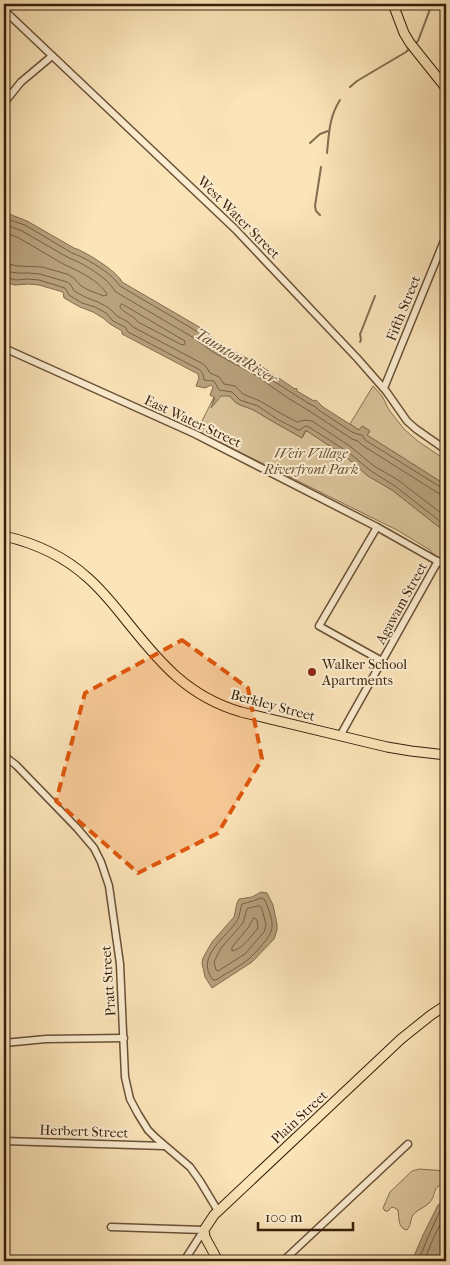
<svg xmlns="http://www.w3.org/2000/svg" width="450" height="1265" viewBox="0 0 450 1265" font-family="'IM FELL French Canon',serif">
<rect width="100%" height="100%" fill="#fbe4b8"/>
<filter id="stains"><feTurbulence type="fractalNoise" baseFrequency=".004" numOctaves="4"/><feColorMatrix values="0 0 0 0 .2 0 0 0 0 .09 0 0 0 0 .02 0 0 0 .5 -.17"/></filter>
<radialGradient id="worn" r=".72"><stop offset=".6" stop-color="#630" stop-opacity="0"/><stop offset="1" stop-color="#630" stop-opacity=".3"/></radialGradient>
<g fill="#dac39a" stroke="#887152">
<polygon points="373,386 382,396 389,410 404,429 419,442 446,460 446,485 367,435 370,431 363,426 359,430 350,424"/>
<path d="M223 395 230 396C238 408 246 405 257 412 271 421 286 429 302 438L306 431H307L345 456 368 476 392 490 439 527 446 529V562L432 553 430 550 397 530 197 431 214 397 212 406 219 397Z"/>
<path d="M419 1169 446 1171V1184C431 1185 437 1196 429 1203 424 1208 418 1209 413 1215 410 1220 411 1226 407 1230 398 1229 399 1218 398 1210L395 1208 392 1207 388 1211H385L383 1208 390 1192 412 1171Z"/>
</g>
<g fill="#b8a17d" stroke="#846d4f">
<path d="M4 212 27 221 74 248C85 251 118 272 122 282L201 328 219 343 261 366 295 389 296 388 297 389V391L314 401 316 400 323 407 359 430 362 426 370 431 367 435 446 485V529L439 527 392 490 368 476 345 456 307 431H305L302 438C287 429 271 421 257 412 246 405 238 408 230 396H221L211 408 215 398 210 395 213 387 211 385 205 388 196 386 199 378 198 374 122 334V331L110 324 103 318 93 312 80 307 64 298 63 292 39 285 28 284 15 285 4 282Z"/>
<polygon points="261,892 267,893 273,905 277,924 277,930 274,939 252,962 212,988 205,977 202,963 203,958 212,942 234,917 237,903 239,899 252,897"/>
<polygon points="446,1201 446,1261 410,1261 414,1256 423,1235 438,1205"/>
</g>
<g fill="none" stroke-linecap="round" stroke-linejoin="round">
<g stroke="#786044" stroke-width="1">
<path d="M4 218 25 225 72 253C82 256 108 271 115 280 117 282 118 284 120 286L198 332 216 347 258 370 275 382 308 403 314 406 320 411 352 432 357 434 362 435 365 440 442 488H446"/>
<path d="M4 224 22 231 69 258C82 263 97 272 108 282 111 285 113 289 116 292L194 338 213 352 255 375 288 398 311 412 352 439 358 441 362 445 438 493 446 495"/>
<path d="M4 232 19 238 65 265C77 270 102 282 107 295L104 296 88 290 80 285 74 278 67 274 42 267 17 266 4 263"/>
<polyline points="4,271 17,273 28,273 40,274 67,282 71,285 74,291 85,297 98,302 109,308 117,316 128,322 133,327 203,364 207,368 210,373 219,377 224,384 235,386 243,394 260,401 280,413 297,422 305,420 312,421 351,447 374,466 398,480 446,517"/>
<polyline points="4,277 16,280 28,279 39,280 65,288 69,295 82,303 95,307 106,313 113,321 125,327 128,332 200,370 203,374 204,380 214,381 219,390 232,392 240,400 258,406 277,419 298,430 300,430 305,426 309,427 348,452 371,471 395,486 441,522 446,524"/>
<path d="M122 304 185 341V344L182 345 138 322C133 315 123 313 120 307Z"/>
<path d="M261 898 264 899C268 907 273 919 272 928 271 937 255 953 249 959 239 967 226 973 216 980H213C194 956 228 937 238 919 240 915 240 909 242 904L253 901Z"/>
<polygon points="258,906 260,906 262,909 266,925 264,932 245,954 218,971 216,970 214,962 221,948 243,923 247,909"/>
<path d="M254 918 257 920 258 928C251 936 243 949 232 951V947L248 928Z"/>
<polyline points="417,1261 422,1252 428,1237 440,1211 442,1208 446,1206"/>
<polyline points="424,1261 433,1239 446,1213"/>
</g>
<g stroke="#846d4f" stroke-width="2">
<polyline points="414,44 418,41 432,4"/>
<polyline points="350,87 357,81 406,52 410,48"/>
<polyline points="310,143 320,134 328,131"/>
<path d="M327 153C329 134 329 117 340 100"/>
<polyline points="320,215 316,211 315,206 321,167"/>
<polyline points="360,342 361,340 360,334 361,332 375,296"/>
</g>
<defs>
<g id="minor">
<polyline points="4,10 235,229 357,358 386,391 407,421 416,429 446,450"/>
<polyline points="4,103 21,82 52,56"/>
<polyline points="4,348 195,434 377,527 446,566"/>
<polyline points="384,388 446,236"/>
<polyline points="377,527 319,626 382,661"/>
<polyline points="340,736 438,561"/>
<polyline points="4,756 16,765 77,828 94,848 101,862 109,886 120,964 125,1077 130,1099 138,1114 148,1130 156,1138 190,1167 200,1181 218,1211"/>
<polyline points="4,1043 46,1039 124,1038"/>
<polyline points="4,1141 164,1146"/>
<polyline points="111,1227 204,1230 184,1261"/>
<polyline points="283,1261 408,1144"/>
</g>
<g id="major">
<polyline points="393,4 404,33 410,43 446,88"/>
<path d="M4 536C35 543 65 557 88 578 104 592 116 608 129 624 161 664 189 697 241 712L387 747 411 751 446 755"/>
<polyline points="218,1261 205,1237 204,1230 214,1215 401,1039 431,1015 446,1005"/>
</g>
</defs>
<use href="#minor" stroke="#685036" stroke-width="9"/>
<use href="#major" stroke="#371f0a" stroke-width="11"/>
<use href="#minor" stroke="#fcedd1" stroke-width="6"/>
<use href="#major" stroke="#fbe4b8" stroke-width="9"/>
</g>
<path fill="#df560c" fill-opacity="0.2" stroke="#df560c" stroke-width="4" stroke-dasharray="10 6" stroke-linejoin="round" d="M182 640 248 688 262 759 218 833 138 873 56 801 85 693Z"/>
<circle fill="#8f2418" stroke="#fcedd1" stroke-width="2" cx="312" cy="672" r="5"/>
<g text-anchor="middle" stroke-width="4" stroke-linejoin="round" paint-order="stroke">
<g font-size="14" fill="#371f0a" stroke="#fcedd1">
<text transform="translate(239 217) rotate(45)" y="5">West Water Street</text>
<text transform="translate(403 308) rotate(-68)" y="5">Fifth Street</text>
<text transform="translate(193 421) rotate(25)" y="5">East Water Street</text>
<text transform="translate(401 603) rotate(-61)" y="5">Agawam Street</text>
<text transform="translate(273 705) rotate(15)" y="5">Berkley Street</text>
<text transform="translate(108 981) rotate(-94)" y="5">Pratt Street</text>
<text transform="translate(299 1117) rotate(-43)" y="5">Plain Street</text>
<text transform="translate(84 1131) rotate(2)" y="5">Herbert Street</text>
</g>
<g font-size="14" font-style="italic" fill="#685035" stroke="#fcedd1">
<text x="311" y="458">Weir Village<tspan x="311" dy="16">Riverfront Park</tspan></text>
</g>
<g font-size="14" fill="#371f0a" stroke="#fcedd1" text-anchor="start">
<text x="322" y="669">Walker School<tspan x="322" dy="16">Apartments</tspan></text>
</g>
<g font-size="15" font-style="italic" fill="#644c32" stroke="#fcedd1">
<text transform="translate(236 356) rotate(31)" y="5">Taunton River</text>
</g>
</g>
<rect width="450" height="1265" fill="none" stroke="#fbe4b8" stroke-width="20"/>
<rect x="5" y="5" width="440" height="1255" fill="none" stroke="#371f0a" stroke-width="2.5"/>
<rect x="10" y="10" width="430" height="1245" fill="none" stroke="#371f0a"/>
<path d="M258 1222v8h95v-8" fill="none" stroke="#371f0a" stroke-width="2.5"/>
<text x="265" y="1222" font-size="15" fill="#371f0a" stroke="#fcedd1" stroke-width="4" paint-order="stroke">100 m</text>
<rect width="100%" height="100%" filter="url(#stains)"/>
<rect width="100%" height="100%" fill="url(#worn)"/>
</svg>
